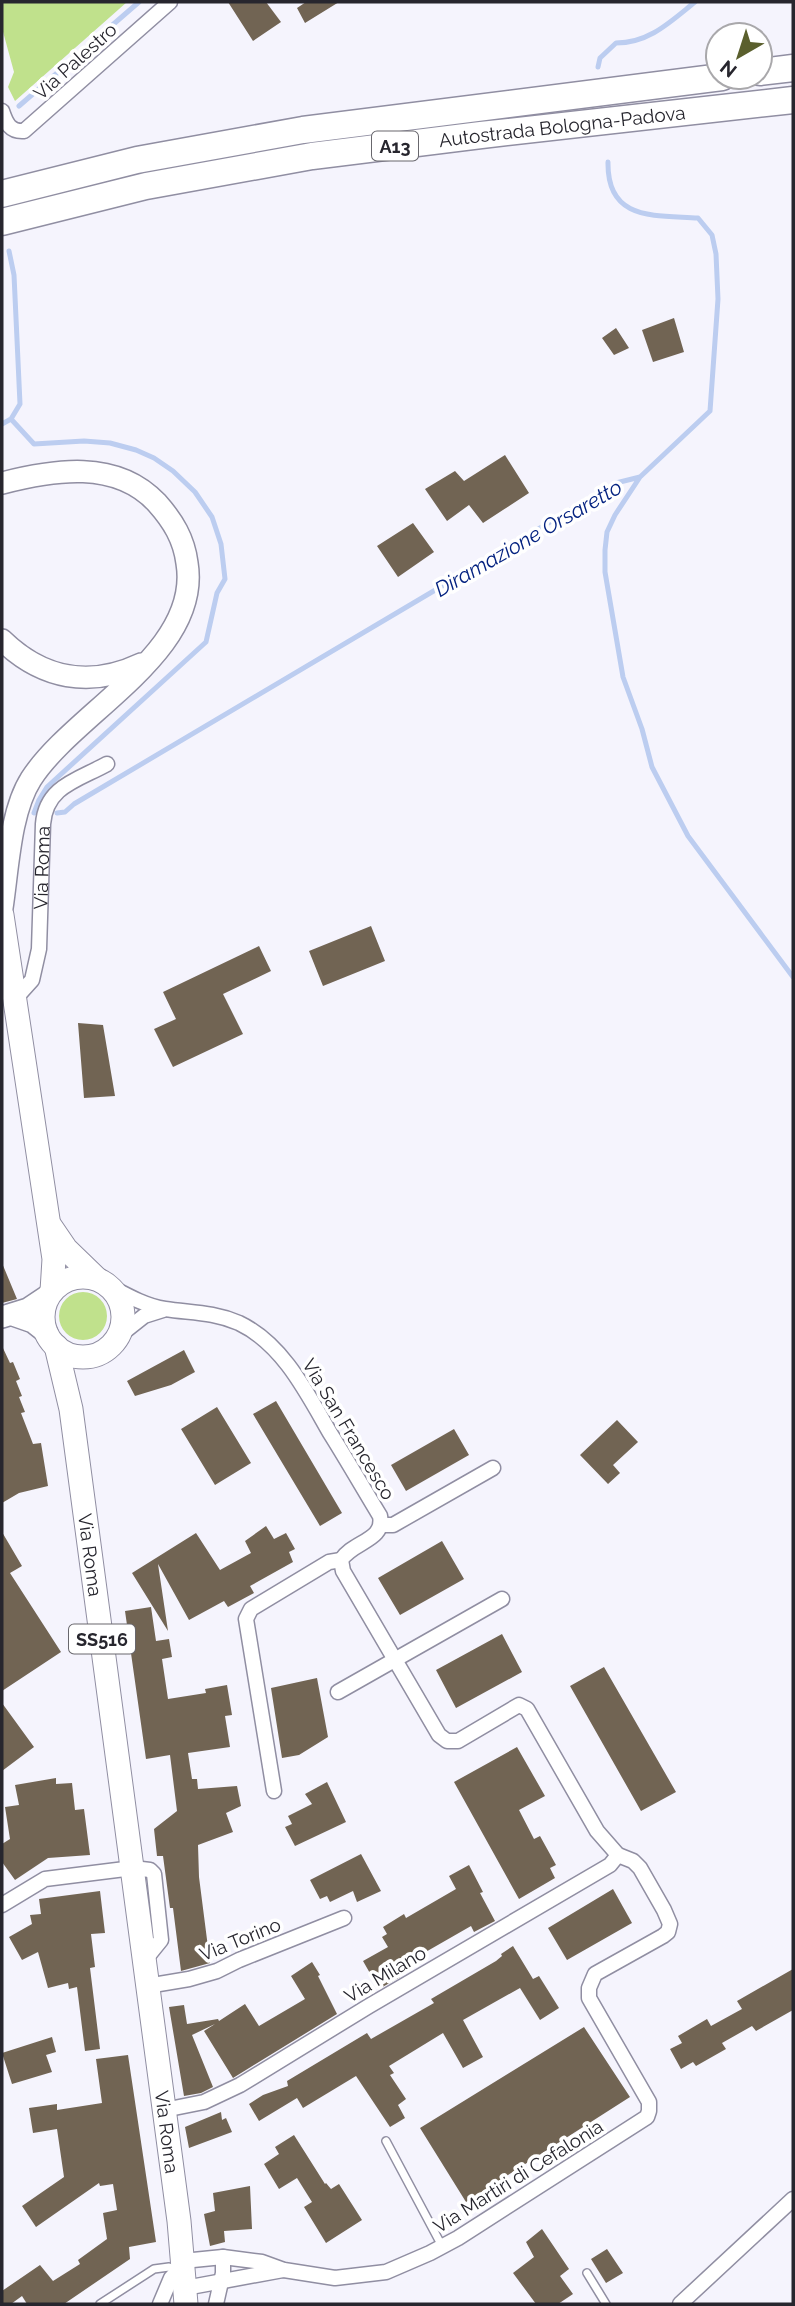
<svg xmlns="http://www.w3.org/2000/svg" width="795" height="2306" font-family="Raleway,sans-serif">
  <style>
    .green { fill: #c0e18c }
    .lines { fill: none; stroke-linecap: round; stroke-linejoin: round }
    .stream { stroke: #bccdf0; stroke-width: 5 }
    .building { fill: #716453 }
    .lane-casing { stroke: #908ea2; stroke-width: 10 }
    .street-casing { stroke: #908ea2; stroke-width: 17 }
    .secondary-casing { stroke: #908ea2; stroke-width: 24 }
    .primary-casing { stroke: #908ea2; stroke-width: 25 }
    .highway-casing { stroke: #908ea2; stroke-width: 29 }
    .lane { stroke: #fff; stroke-width: 7 }
    .street { stroke: #fff; stroke-width: 14 }
    .secondary { stroke: #fff; stroke-width: 21 }
    .primary { stroke: #fff; stroke-width: 23 }
    .highway { stroke: #fff; stroke-width: 26 }
    .labels { text-anchor: middle; dominant-baseline: central; stroke-width: 7; stroke-linejoin: round; paint-order: stroke }
    .shield { fill: #fff; stroke: #68676d; stroke-width: 2 }
    .shield-label { font-size: 18px; font-weight: bold; fill: #27262e }
    .street-label { font-size: 19px; fill: #27262e; stroke: #fff }
    .water-label { font-size: 21px; font-style: italic; fill: #042280; stroke: #fff }
  </style>
  <rect width="100%" height="100%" fill="#f5f4fd"/>
  <path class="green" d="M2 2H127L15 101 8 87 14 72 2 28Z
    M59 1316a24 24 0 1 1 48 0a24 24 0 1 1-48 0Z"/>
  <g class="lines">
    <path class="stream" d="M598 67 600 58 616 43C649 43 670 22 695 2
      M19 106 139 2
      M11 419 34 444 84 441 110 443 136 450 154 458 173 471 195 492 212 517 221 544 225 579 217 593 206 642 47 787 39 800 34 813
      M2 424 11 419 20 404 14 275 9 251
      M640 477 615 515 607 532 605 550V572L623 677 642 729 652 767 688 836 793 977
      M57 813 65 812 74 804 616 483 640 477 710 411 718 299 716 254 712 235 698 218C654 215 607 221 608 162"/>
  </g>
  <path class="building" d="M228 2H266L281 22 253 41Z
    M306 2H339L305 23 297 8Z
    M674 318 684 352 653 362 642 330Z
    M616 328 629 348 614 355 602 338Z
    M505 455 529 493 483 523 469 505 447 521 425 489 455 471 464 481Z
    M413 523 434 552 398 577 377 546Z
    M371 926 385 961 323 986 309 951Z
    M259 946 271 971 223 994 243 1034 173 1067 154 1029 176 1019 163 992Z
    M78 1023 103 1025 115 1096 84 1098Z
    M2 1263 17 1299 2 1303Z
    M2 1346 10 1363 13 1362 20 1379 16 1381 22 1396 19 1397 25 1412 21 1413 33 1444 41 1443 48 1486 19 1493 2 1503Z
    M184 1350 195 1372 171 1385 135 1396 127 1381Z
    M276 1401 342 1513 320 1526 253 1414Z
    M217 1407 251 1463 215 1485 181 1429Z
    M617 1420 638 1442 613 1465 620 1473 608 1484 580 1455Z
    M454 1429 469 1455 406 1491 391 1465Z
    M266 1526 274 1539 286 1533 295 1549 289 1552 293 1562 250 1586 254 1593 228 1607 224 1601 189 1620 158 1564 168 1631 132 1573 196 1533 220 1570 251 1553 245 1541Z
    M2 1532 22 1566 10 1573 61 1652 2 1691Z
    M442 1541 464 1579 400 1615 378 1578Z
    M151 1607 156 1641 169 1639 172 1657 162 1659 168 1699 206 1693 205 1689 227 1685 232 1715 225 1716 230 1747 188 1753 192 1779H197L198 1789 237 1786 241 1806 226 1813 233 1832 198 1845 199 1877 210 1963 181 1971 173 1908H170L163 1856H157L154 1829 177 1811 170 1755 146 1759 125 1611Z
    M502 1634 522 1672 456 1708 436 1670Z
    M604 1667 676 1792 641 1811 570 1686Z
    M317 1678 328 1737 299 1755 282 1758 271 1688Z
    M2 1703 34 1747 2 1771Z
    M517 1747 545 1796 519 1810 534 1839 540 1836 556 1865 550 1868 555 1878 519 1899 454 1782Z
    M56 1778V1784L72 1783 75 1810 84 1809 90 1855 48 1858 15 1880 2 1862V1844L10 1839 5 1807 19 1805 15 1785Z
    M327 1782 346 1822 295 1846 285 1827 292 1824 288 1816 312 1804 305 1794Z
    M361 1854 381 1891 357 1902 353 1891 330 1902 327 1896 320 1899 310 1880Z
    M469 1865 483 1892 480 1893 495 1921 474 1932 471 1926 396 1969 400 1977 379 1989 363 1961 388 1947 382 1937 387 1934 383 1927 404 1914 406 1918 456 1889 449 1876Z
    M613 1889 632 1923 567 1960 548 1928Z
    M100 1891 105 1933 91 1934 95 1967 90 1968 100 2049 85 2051 77 1987 69 1989 68 1983 48 1988 38 1952 22 1960 9 1937 32 1924 30 1915 41 1914 39 1899Z
    M513 1946 533 1979 539 1976 559 2008 540 2020 520 1988 463 2020 483 2057 463 2068 443 2033 389 2066 394 2073 390 2075 406 2099 398 2105 405 2118 390 2127 356 2076 303 2108 297 2098 259 2121 249 2104 263 2095 288 2086 287 2081 367 2033 371 2039 434 2003 431 1999 496 1961 502 1956 501 1954Z
    M312 1962 320 1975 318 1976 337 2014 233 2078 204 2031 215 2024 192 2035 213 2087 201 2093 184 2096 169 2007 184 2005 187 2024 218 2019 219 2021 245 2004 259 2026 305 1999 291 1976Z
    M793 1969V2010L756 2031 752 2026 722 2043 726 2049 696 2066 693 2062 681 2069 670 2049 682 2043 678 2036 707 2019 711 2026 742 2009 737 2001Z
    M584 2027 630 2097 466 2202 420 2128Z
    M52 2037 56 2052 46 2055 52 2072 12 2084 2 2053Z
    M128 2055 156 2242 129 2247 130 2259 64 2304H27L22 2296 11 2304H2V2291L40 2265 53 2281 80 2264 78 2260 107 2239 103 2213 117 2210 113 2184 100 2186 99 2183 36 2227 22 2206 64 2177 57 2129 33 2133 29 2108 57 2104V2110L102 2103 96 2059Z
    M221 2112 222 2120 226 2118 232 2132 189 2148 185 2127Z
    M294 2135 325 2184 326 2183 331 2189 339 2184 362 2220 326 2243 304 2207 312 2202 297 2178 279 2189 264 2164 279 2154 275 2147Z
    M250 2186 252 2229 224 2231 225 2242 210 2246 204 2214 215 2211 213 2193Z
    M542 2229 569 2269 560 2276 573 2294 558 2304H536L513 2273 534 2257 526 2242Z
    M607 2249 623 2273 606 2283 591 2259Z"/>
  <g class="lines">
    <defs>
      <path id="lane" d="M386 2141 442 2246
        M587 2273 606 2304
        M100 2304 154 2269 169 2267 177 2270"/>
      <g id="street">
        <path d="M2 111C6 123 10 132 24 131L170 2"/>
        <path id="s1" d="M14 1000 32 980 39 949 43 824C46 786 78 780 107 764"/>
        <path d="M111 1287C128 1296 146 1306 165 1309 192 1313 213 1312 239 1323 283 1344 307 1393 330 1433 347 1460 363 1488 380 1516 385 1541 353 1541 341 1560L343 1571 439 1735 447 1741H458L519 1705 527 1709 597 1831 618 1855 633 1861 640 1868 664 1910 670 1924 668 1932 663 1936 595 1974 589 1988V1998L649 2102V2111L647 2117 458 2238 430 2253 386 2272 335 2278 284 2270 262 2262 223 2257 183 2261"/>
        <path d="M120 1335 144 1316 163 1310"/>
        <path d="M382 1525H393L493 1468"/>
        <path d="M338 1692 502 1599"/>
        <path d="M274 1791 246 1619 251 1609 329 1562 341 1560"/>
        <path d="M2 1905 45 1879 133 1868 150 1870 154 1874 161 1940 144 1961"/>
        <path d="M147 1986 189 1979 217 1971 239 1960 344 1918"/>
        <path d="M164 2110 204 2102 240 2085 369 2006 610 1865 618 1855"/>
        <path d="M185 2288 283 2270"/>
        <path d="M160 2304 171 2278 183 2265"/>
        <path d="M216 2304 223 2273V2257"/>
        <path d="M680 2304 793 2199"/>
      </g>
      <path id="secondary" d="M2 483C53 470 116 459 157 503 173 521 184 539 187 563 202 653 74 712 31 779 10 812 8 869 2 908
        M2 640C42 679 90 688 141 664
        M13 1315 33 1322 47 1333
        M2 1317 28 1309 49 1295"/>
      <g id="primary">
        <path d="M2 915 54 1259 52 1291"/>
        <path d="M51 1227 66 1249 97 1279"/>
        <circle cx="83" cy="1317" r="40"/>
        <path id="s2" d="M56 1346 71 1409 179 2221 186 2304"/>
      </g>
      <g id="highway">
        <path d="M760 72 793 68"/>
        <path d="M2 194 137 160 303 130 722 77"/>
        <path id="s3" d="M2 222 146 186 312 156 481 135 793 100"/>
      </g>
    </defs>
    <use href="#lane" class="lane-casing"/>
    <use href="#street" class="street-casing"/>
    <use href="#secondary" class="secondary-casing"/>
    <use href="#primary" class="primary-casing"/>
    <use href="#highway" class="highway-casing"/>
    <use href="#lane" class="lane"/>
    <use href="#street" class="street"/>
    <use href="#secondary" class="secondary"/>
    <use href="#primary" class="primary"/>
    <use href="#highway" class="highway"/>
  </g>
  <g class="labels">
    <g class="shield">
      <rect x="372" y="131.5" width="46" height="29" rx="5"/>
      <rect x="69" y="1624.5" width="66" height="29" rx="5"/>
    </g>
    <g class="shield-label">
      <text x="395" y="146">A13</text>
      <text x="102" y="1639">SS516</text>
    </g>
    <g class="street-label">
      <text transform="translate(75 61) rotate(-42)">Via Palestro</text>
      <text stroke="none"><textPath href="#s3" startOffset="569">Autostrada Bologna-Padova</textPath></text>
      <text stroke="none"><textPath href="#s1" startOffset="140">Via Roma</textPath></text>
      <text transform="translate(349 1429) rotate(59)">Via San Francesco</text>
      <text stroke="none"><textPath href="#s2" startOffset="212">Via Roma</textPath></text>
      <text transform="translate(240 1939) rotate(-22)">Via Torino</text>
      <text transform="translate(385 1974) rotate(-31)">Via Milano</text>
      <text stroke="none"><textPath href="#s2" startOffset="794">Via Roma</textPath></text>
      <text transform="translate(518 2176) rotate(-32)">Via Martiri di Cefalonia</text>
    </g>
    <g class="water-label">
      <text transform="translate(528 538) rotate(-30)">Diramazione Orsaretto</text>
    </g>
  </g>
  <rect width="795" height="2306" fill="none" stroke="#27262e" stroke-width="7"/>
  <g transform="translate(739 56) rotate(219)"><circle r="33" fill="#ffffff" stroke="#a9a8ab" stroke-width="2"/>
  <path d="M0-5L12 26L0 18L-12 26Z" fill="#5a5f2d"/>
  <text y="-10" font-size="19" font-weight="bold" text-anchor="middle" fill="#27262e">N</text>
  </g>
</svg>
